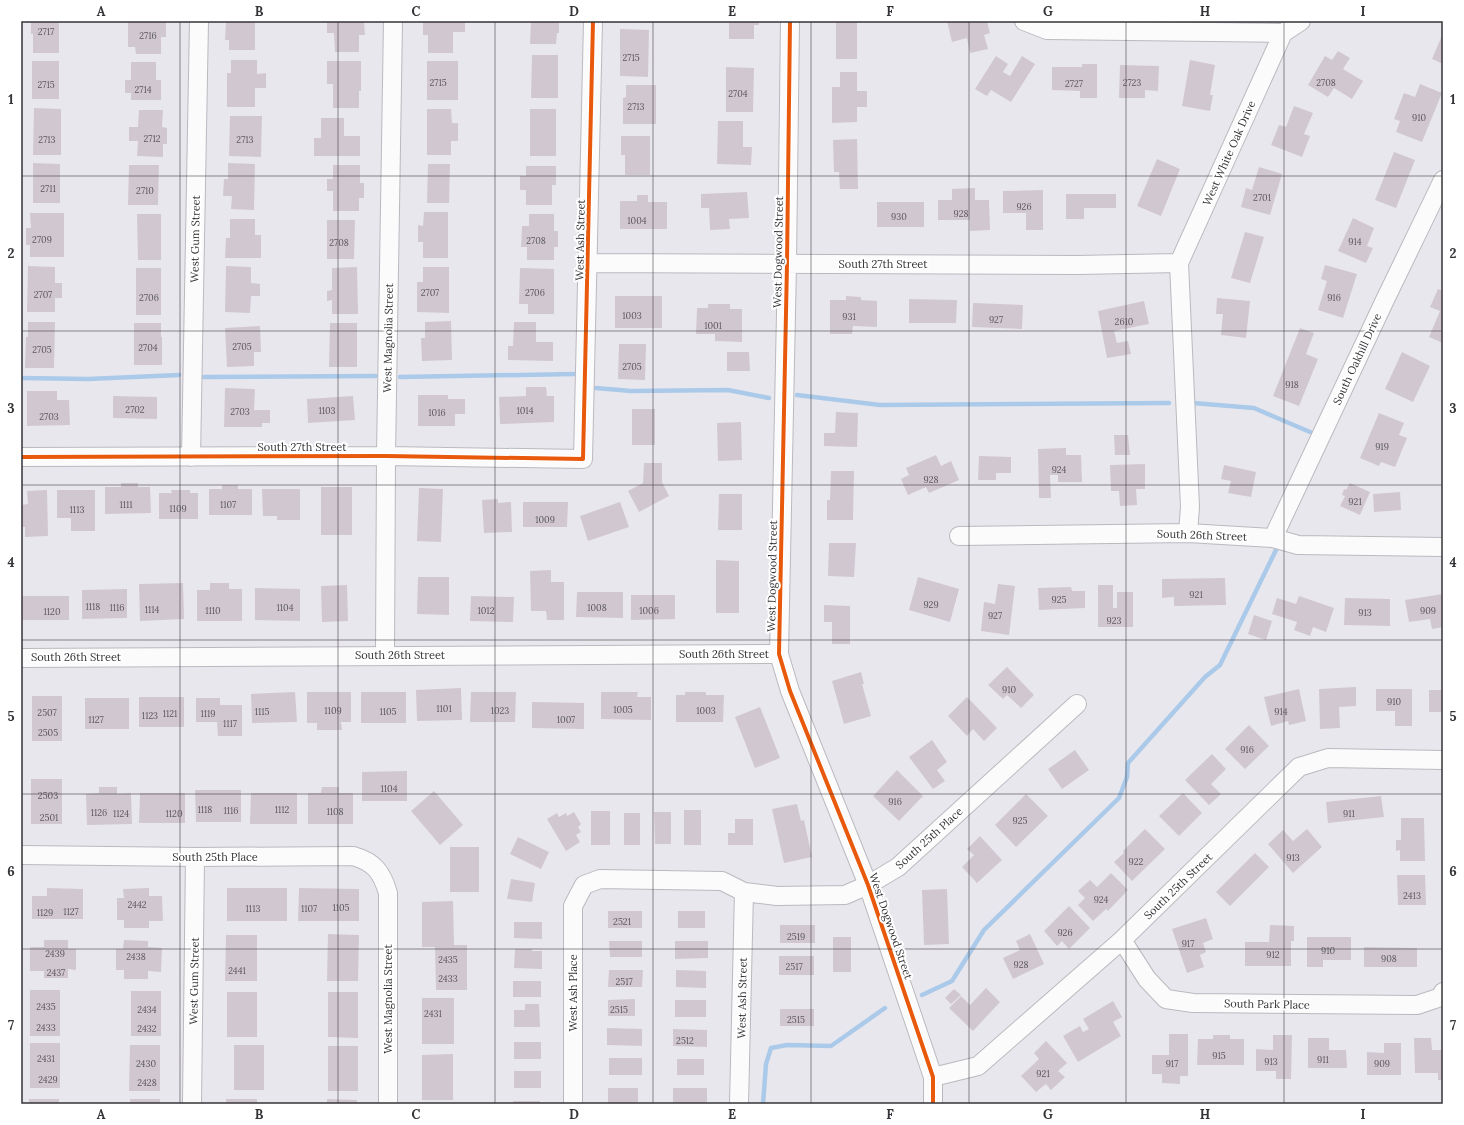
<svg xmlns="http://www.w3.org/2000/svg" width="1464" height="1125" font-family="Lora,serif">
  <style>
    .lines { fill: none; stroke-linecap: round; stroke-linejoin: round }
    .stream { stroke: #abcae9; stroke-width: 4.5 }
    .building { fill: #d1c7d1 }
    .minor-casing { stroke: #bbb9be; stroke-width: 20 }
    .minor { stroke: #fcfbfc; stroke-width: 18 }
    .cycleway-casing { stroke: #fff; stroke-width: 6 }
    .cycleway { stroke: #e8590c; stroke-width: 4 }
    .grid { fill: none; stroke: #343337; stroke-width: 1; stroke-opacity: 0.55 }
    .labels { text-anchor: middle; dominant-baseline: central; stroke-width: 4; stroke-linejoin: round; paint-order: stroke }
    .number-label { font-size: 9px; fill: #5b585e }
    .street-label { font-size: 11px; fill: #343337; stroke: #fff }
    .neatline { fill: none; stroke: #343337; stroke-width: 1.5 }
    .grid-label { font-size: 13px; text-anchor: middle; font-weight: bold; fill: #343337 }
  </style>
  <rect width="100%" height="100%" fill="#e9e7ee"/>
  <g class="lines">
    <path class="stream" d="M204 377 376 376
      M400 377 574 374
      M21 378 88 379 179 375
      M596 388 631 391 728 390 769 398
      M797 395 880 405 1169 403
      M1193 403 1254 408 1310 432
      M922 995 952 981 984 930 1119 798 1127 777 1128 763 1205 677 1220 665 1276 550
      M763 1104 766 1064 771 1048 787 1045 831 1046 885 1008"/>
  </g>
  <path class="building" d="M31 21H59V53H33V34H31Z
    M128 21H166V37H161V54H136L135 47H128Z
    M230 21H255V50H229V40H225L226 22Z
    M327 21H364L365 35H359V52H335L334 33H327Z
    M423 21H465V32H453V53H428V35H423Z
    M531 21H559V33H557L556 44H530Z
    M729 21H759V25H754V39H729Z
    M836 21H857V59H836Z
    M947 21H987L990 33 984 35 988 49 970 53 967 38 952 42Z
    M620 29 649 30 648 77 620 76Z
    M1443 33V64L1432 59Z
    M1338 51 1350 58 1343 69 1363 81 1352 99 1334 88 1328 97 1308 85 1325 56 1332 60Z
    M532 55H558V98H531Z
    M996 56 1008 64 1003 72 1010 76 1022 56 1035 64 1011 102 991 90 987 96 975 89Z
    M231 60H257V74L266 73V88H255V107H227V73H231Z
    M1190 60 1215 65 1210 95H1213L1210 111 1182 106Z
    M32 61H59V99H32Z
    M327 61H361V91H359V108H333V84H327Z
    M427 61H458V100H427Z
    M131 62H156V80H161V100H131V93H125V80H131Z
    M1082 64H1097V98H1080V91L1052 90V67H1082Z
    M1120 65 1159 66 1158 91 1145 90V98H1119Z
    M726 67 754 68 753 112H726Z
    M840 72H857V91H867V107H857V122L832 123V87H840Z
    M1420 84 1442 93 1422 142 1396 132 1400 121 1394 119 1404 93 1415 97Z
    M626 85H656V124H623V98L626 97Z
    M1294 106 1313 113 1304 134 1310 136 1302 157 1271 145 1279 125 1286 127Z
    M34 108 61 109V155H33Z
    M427 109H451L452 123H458V141H451V155H427Z
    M530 109H556V156H530Z
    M139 110H163L162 127 167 128V144H163V157L137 156 138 141H129V127H138Z
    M230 116H262L261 157 229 156Z
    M321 118H344V136H360V156H314V138H321Z
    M718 121H743V147H752L751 165 717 164Z
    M621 136H650V175H625V155H621Z
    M857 139 858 189H840L839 172H834L833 140Z
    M1394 152 1415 160 1396 208 1375 200Z
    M1157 159 1180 169 1161 216 1137 206Z
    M33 163 60 164V203H33Z
    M228 163 255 164 254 210 231 209 232 196H223L224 179H228Z
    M428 164H450L449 203H427Z
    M129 165H159L158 205H128Z
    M333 165H360V183H364V198H359V211H333V191H327V179H333Z
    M526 166H556V185H552V205H526V190H520V176H526Z
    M1259 167 1282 174 1270 215 1241 207 1246 188 1252 190Z
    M975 188V200H989L990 230 970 231V220H938V200H952V189Z
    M1043 190V230H1026V213H1003V191Z
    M747 192 749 218 729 219 730 229 710 230 709 208H701V194Z
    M1066 194H1116V208H1084V219H1066Z
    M637 195H648V202H667V229H620V201H637Z
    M877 202H924V227H877Z
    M424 212H448V258H423V242H418V225L423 226Z
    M30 213H64V257H30V245H26V228H31Z
    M137 214H161V260H138Z
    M529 214H554V231H558V247H554V260H527V247H521L522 226H529Z
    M1353 218 1374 228 1367 246 1373 248 1366 263 1338 251Z
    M230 219H255V235H261V258H225L226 238H230Z
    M327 220H355L354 259H327Z
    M1245 232 1264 237 1250 283 1231 278Z
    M1325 265 1357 274 1343 318 1318 310 1327 281 1321 279Z
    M28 266 55 267V283H62V298H55V312H27Z
    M226 266 251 267V283L260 284V296H251L250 313 225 312Z
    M357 267 358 314H332V300L327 301V291L332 290V268Z
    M423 267H449V313L417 312V282H423Z
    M136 268H161V315H136Z
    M520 268 554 269V314H528V304H519Z
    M1438 289 1443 291V343L1429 337 1440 311 1430 307Z
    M615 296H662V328H615Z
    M846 296 861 297V300L877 301V327L853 326 852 334H830V300H846Z
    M1217 298 1250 301 1246 338 1221 335 1223 314H1216Z
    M909 299 957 300 956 323H909Z
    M1144 301 1149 324 1114 331 1117 343 1128 341 1131 354 1107 358 1098 311Z
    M973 303 1023 305 1022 329 972 327Z
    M708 304H730V309H742V342L715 341V334H696L697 308H708Z
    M451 321 452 360 422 361 421 338H425V322Z
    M28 322H55L54 368H25L26 337H28Z
    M514 322H536V342H553V361L508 360V346H513Z
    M134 323H161V337H162V365H134Z
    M330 323H357V367H329Z
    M260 326 261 352H254V366L227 367 225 328Z
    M1300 328 1314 333 1306 354 1318 359 1299 406 1273 396Z
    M619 344H646L645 380 618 379Z
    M727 352H749L750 371H727Z
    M1402 352 1430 366 1413 402 1385 389Z
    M526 387H546L547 396H554V422L500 424 499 397 526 396Z
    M225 388 255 389 254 410H270V423H262V427H224Z
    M27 391H57V400H69L70 425 27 426Z
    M418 395H448V399H465V414H455V426H418Z
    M113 396 157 397V419L113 418Z
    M353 396 355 420 308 423 307 399Z
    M632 409H655V445H632Z
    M836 412 858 413 857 447 824 446V433H835Z
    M1379 413 1404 423 1399 435 1407 438 1395 467 1381 462 1379 466 1360 458Z
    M741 422 742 460 718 461 717 423Z
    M1114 435H1128L1130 455H1115Z
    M1066 448V455H1081L1082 482H1058V475H1050L1051 498H1039L1038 449Z
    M936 455 941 466 951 461 959 480 929 493 926 487 908 495 901 479 909 475 906 468Z
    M979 456 1011 457V473H996V480H978Z
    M644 463H662V482L669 496 639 512 628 491 643 483Z
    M1145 464V489H1136L1137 505 1120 506 1119 491H1111L1110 465Z
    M1224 465 1256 472 1251 497 1228 493 1231 481 1221 479Z
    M831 471H854L853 520H827V500H830Z
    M121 483H138V487H150L151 513 105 514V487H121Z
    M1350 483 1370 492 1360 515 1340 506 1345 496 1342 495 1344 489 1346 490Z
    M222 485H238V489H252V515H209V489H222Z
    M321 487H352V535H321Z
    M419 488 443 489 441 542 417 541Z
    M262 489H300V520H277V516H263Z
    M47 490 48 536 25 537V527H21V505L28 504 27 491Z
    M57 490H95V531H71V518H57Z
    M171 490H190V493H198V519H159V493H172Z
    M1400 492 1401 510 1374 512 1373 494Z
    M719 494H742V530H718Z
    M498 499V503L511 502 512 532 484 533 482 500Z
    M523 502H568L567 527H523Z
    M620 502 629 527 588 541 580 516Z
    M829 543H856L854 577 828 576Z
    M716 560 739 561V613H716Z
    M551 570V582H564V620H547L546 611H531L530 571Z
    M418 577H449V615L417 614Z
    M918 577 959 589 950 622 909 610Z
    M1225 578 1226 605 1174 606V597L1162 598V579Z
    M183 583 184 619 140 621 139 584Z
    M210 583H229V589H242V621H197V590H210Z
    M998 584 1015 586 1009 635 981 631 984 602 995 604Z
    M347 585 348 621 322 622 321 586Z
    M1098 585H1113V608H1117V592H1133V627H1098Z
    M1071 587 1072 591H1085V608L1039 610 1038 588Z
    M255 588 300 589V621L255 620Z
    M127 589V618L82 619V590Z
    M577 592H623V618L576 617Z
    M1443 594V627L1432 629 1430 619 1409 622 1405 600Z
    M631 595H675V619L631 620Z
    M21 596H69V620H21Z
    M471 596 514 597 513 622 470 621Z
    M1299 596 1334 608 1326 632 1313 627 1310 636 1294 630 1297 622 1272 614 1277 598 1296 604Z
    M1345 598 1390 599V626L1344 625Z
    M824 605 850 606V644H832V622H824Z
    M1254 615 1272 621 1266 640 1248 634Z
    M1007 667 1034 695 1021 708 1007 695 1003 699 988 685Z
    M861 672 864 684H862L871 716 844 724 832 681Z
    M1356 687V706L1339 707 1340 728 1320 729 1319 689Z
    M461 688 462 720 417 721 416 690Z
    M1299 689 1306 721 1289 725 1288 721 1271 726 1264 697Z
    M1376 689H1412V726H1395V711H1376Z
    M1429 690H1443V712H1429Z
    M295 692 297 722 252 723 251 694Z
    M307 692H351V722H341L342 730H317V723H307Z
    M361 692H406V723H361Z
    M471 692H516L515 722H470Z
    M601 692H638L637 697H651V720L601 719Z
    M685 692H706V695H724L723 722H676V695H685Z
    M32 696H62V741H32Z
    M139 697H184V727H139Z
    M967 697 997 728 984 741 973 729 967 736 948 716Z
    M85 698H129V729H85Z
    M196 698H220V705H242V736H218L217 722H196Z
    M532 702 584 703V729L532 728Z
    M760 707 780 758 755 768 735 717Z
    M1249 725 1269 746 1245 769 1225 749Z
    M932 740 947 762 937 770 945 781 933 789 909 757Z
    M1075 750 1089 770 1062 789 1048 769Z
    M1212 754 1226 769 1211 784 1221 794 1209 805 1185 780Z
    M897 770 923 796 899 821 873 796Z
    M407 771V801H362V772Z
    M31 779H62V824H31Z
    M99 787H117V794L131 793 132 824 87 825 86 794 99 793Z
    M322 787H339V793H353V824H308V793H321Z
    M195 790H241V822H196Z
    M434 791 463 825 440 845 411 811Z
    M140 793H185V823H139Z
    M251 793H297V824H250Z
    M1183 793 1202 813 1179 836 1159 816Z
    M1026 794 1048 816 1016 847 995 825Z
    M1381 796 1384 817 1328 823 1326 802Z
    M797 804 801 821 804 820 812 857 784 863 772 809Z
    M684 810H701V845H684Z
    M591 811H610V845H591Z
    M574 812 581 824 578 827 581 832 576 835 580 842 566 851 547 819 557 813 559 817 566 813 567 816Z
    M654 812H671V844H655Z
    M624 813H640V845H624Z
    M1401 818H1424L1425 861H1400V850L1396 851V840H1401Z
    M735 819H753V845H728V833H735Z
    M1145 829 1165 849 1132 881 1114 862 1124 853 1123 851Z
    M1307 829 1322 847 1293 873 1268 844 1283 830 1293 841Z
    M980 836 1002 860 977 883 962 867 974 855 967 849Z
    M518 837 549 852 541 869 510 854Z
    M450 847H479V892H450Z
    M1255 853 1269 867 1230 906 1216 892Z
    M1111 873 1128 890 1108 911 1106 909 1093 921 1078 905 1085 898 1078 891 1090 880 1097 887Z
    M1397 875H1425L1426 905H1398Z
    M511 879 535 883 532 902 507 899Z
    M47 888 83 889V919H32V896H47Z
    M149 888V896H162L163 921H149V928H124V920H117V898H124L123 889Z
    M227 888H287V921H227Z
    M299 888 359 889V921H298Z
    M947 889 949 944 924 945 922 890Z
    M453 901 454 945H467V990H436L435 947H422V902Z
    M1069 906 1090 928 1069 949 1062 941 1057 946 1044 931Z
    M608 911H642V928H608Z
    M678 911H705V928H678Z
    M1206 918 1213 939 1203 943 1206 952 1200 955 1204 967 1187 973 1172 929Z
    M514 922H542V939L514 938Z
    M780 925H815V943H780Z
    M1270 925 1294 926V941H1291V966H1245V942H1269Z
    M328 934 359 935 358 981H327Z
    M1030 934 1044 964 1013 979 1003 958 1020 950 1016 941Z
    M226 935H257V981H225Z
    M833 937H851V972H833Z
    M1307 937H1351V960H1323V967H1307Z
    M44 940H68V949H76V970L68 969V978H44V971H30V947H44Z
    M124 940 148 941V947L162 948 161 972 148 971V979H124V970H116V949H123Z
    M609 941H642V957H610Z
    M675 941H708V958L675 959Z
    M1364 947 1417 948V967H1364Z
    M515 949H532V951H542V969L514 968Z
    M779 956H814V975H779Z
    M609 970H643L642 987H608Z
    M676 970 706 971V988L676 987Z
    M513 981H541V997H513Z
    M986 988 1000 1002 973 1031 949 1008 961 996 970 1005Z
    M954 989 961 995 951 1004 945 998Z
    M30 990H60V1036H30Z
    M131 991H161V1036H131Z
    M227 992H257V1037H227Z
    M328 992H358V1038L328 1037Z
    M422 998H454V1044H422Z
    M635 999V1016H608V1000Z
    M675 1000H706V1017H675Z
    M1113 1001 1122 1017 1113 1022 1121 1036 1078 1062 1063 1036 1080 1026 1083 1032 1089 1029 1083 1019Z
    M525 1004H539L540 1027H514V1010H525Z
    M780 1009H814V1026H780Z
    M607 1028 642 1029V1046L607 1045Z
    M673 1029 707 1030V1047L673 1046Z
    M1169 1034H1188V1076H1180V1084L1162 1083V1074H1152V1055H1169Z
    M1213 1035H1230V1039H1244V1065H1197L1198 1039H1213Z
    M1273 1035H1292L1291 1079H1276V1071H1256V1049L1273 1050Z
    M1308 1038H1329V1050H1346L1347 1068H1308Z
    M1414 1038H1431L1432 1050H1443V1080H1438V1073H1415Z
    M1046 1041 1067 1063 1058 1071 1065 1077 1051 1090 1046 1084 1036 1092 1021 1076 1039 1059 1034 1053Z
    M514 1042H541V1059H514Z
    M30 1043H60V1088H30Z
    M1384 1043H1401V1075H1367V1052L1384 1053Z
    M130 1045H160V1091H129Z
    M234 1045H264V1090H234Z
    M328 1046H358V1091H328Z
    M453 1054V1100H422V1055Z
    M609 1058H642V1075H609Z
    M677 1059H704V1075H677Z
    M514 1071H541V1088H514Z
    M608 1088H638V1104H608Z
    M673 1088H707V1104H673Z
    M29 1099H59V1104H29Z
    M130 1099H160V1104H130Z
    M226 1099H257V1104H226Z
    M327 1099 357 1100V1104H327Z
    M513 1101H540V1104H513Z"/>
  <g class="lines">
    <defs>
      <path id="minor" d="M790 21 787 264 779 654 790 691 868 885 933 1077V1104
        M1024 21 1047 30 1283 33 1179 263 1190 507 1188 533
        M1283 33 1301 21
        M588 263 1077 265 1179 263
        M21 457 386 456 583 459 593 21
        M191 457 199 21
        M959 536 1188 533 1273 538 1298 545 1443 547
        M1273 538 1384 302 1443 180
        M385 655 386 456 393 21
        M21 658 779 654
        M21 855 195 857 353 856C375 862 382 873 388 893V1104
        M1122 940 1147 979 1166 999 1193 1003 1417 1005 1441 997 1443 992
        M933 1077 978 1066 1122 940 1299 767 1328 758 1443 760
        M192 1104 195 857
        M573 1104V906L584 885 600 879 722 881 744 892 777 896 845 895 868 885 898 867 1077 704
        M739 1104 744 892"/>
    </defs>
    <use href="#minor" class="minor-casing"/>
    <use href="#minor" class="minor"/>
    <defs>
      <path id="cycleway" d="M790 21 787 264 779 654 790 691 868 885 933 1077V1104
        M21 457 386 456 583 459 593 21"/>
    </defs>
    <use href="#cycleway" class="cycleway-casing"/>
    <use href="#cycleway" class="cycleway"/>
  </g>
  <path class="grid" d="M180 21V1104M338 21V1104M495 21V1104M653 21V1104M811 21V1104M969 21V1104M1126 21V1104M1284 21V1104M21 176H1443M21 331H1443M21 485H1443M21 640H1443M21 794H1443M21 949H1443"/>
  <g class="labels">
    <g class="number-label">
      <text x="46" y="31">2717</text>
      <text x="148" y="35">2716</text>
      <text x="631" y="57">2715</text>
      <text x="438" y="82">2715</text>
      <text x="1132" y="82">2723</text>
      <text x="1326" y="82">2708</text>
      <text x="1074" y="83">2727</text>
      <text x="46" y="84">2715</text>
      <text x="143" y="89">2714</text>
      <text x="738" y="93">2704</text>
      <text x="636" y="106">2713</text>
      <text x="1419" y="117">910</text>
      <text x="152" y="138">2712</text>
      <text x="47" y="139">2713</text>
      <text x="245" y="139">2713</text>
      <text x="48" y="188">2711</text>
      <text x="145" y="190">2710</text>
      <text x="1262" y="197">2701</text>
      <text x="1024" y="206">926</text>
      <text x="961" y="213">928</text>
      <text x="899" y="216">930</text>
      <text x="637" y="220">1004</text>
      <text x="42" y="239">2709</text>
      <text x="536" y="240">2708</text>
      <text x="1355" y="241">914</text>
      <text x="339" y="242">2708</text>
      <text x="430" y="292">2707</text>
      <text x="535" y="292">2706</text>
      <text x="43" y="294">2707</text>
      <text x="149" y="297">2706</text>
      <text x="1334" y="297">916</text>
      <text x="632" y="315">1003</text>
      <text x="849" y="316">931</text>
      <text x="996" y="319">927</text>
      <text x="1124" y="321">2610</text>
      <text x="713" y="325">1001</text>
      <text x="242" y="346">2705</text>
      <text x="148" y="347">2704</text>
      <text x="42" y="349">2705</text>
      <text x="632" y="366">2705</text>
      <text x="1292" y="384">918</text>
      <text x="135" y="409">2702</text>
      <text x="327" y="410">1103</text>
      <text x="525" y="410">1014</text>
      <text x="240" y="411">2703</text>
      <text x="437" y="412">1016</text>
      <text x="49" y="416">2703</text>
      <text x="1382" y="446">919</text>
      <text x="1059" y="469">924</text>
      <text x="931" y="479">928</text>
      <text x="1355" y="501">921</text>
      <text x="126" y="504">1111</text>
      <text x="228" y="504">1107</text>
      <text x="178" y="508">1109</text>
      <text x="77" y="509">1113</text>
      <text x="545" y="519">1009</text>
      <text x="1196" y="594">921</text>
      <text x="1059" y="599">925</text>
      <text x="931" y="604">929</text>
      <text x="93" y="606">1118</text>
      <text x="117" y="607">1116</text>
      <text x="285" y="607">1104</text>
      <text x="597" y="607">1008</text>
      <text x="152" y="609">1114</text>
      <text x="213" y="610">1110</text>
      <text x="486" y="610">1012</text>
      <text x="649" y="610">1006</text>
      <text x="1428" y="610">909</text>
      <text x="52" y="611">1120</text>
      <text x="1365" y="612">913</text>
      <text x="995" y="615">927</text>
      <text x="1114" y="620">923</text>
      <text x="1009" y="689">910</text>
      <text x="1394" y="701">910</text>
      <text x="444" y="708">1101</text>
      <text x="623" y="709">1005</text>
      <text x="333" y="710">1109</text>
      <text x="500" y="710">1023</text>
      <text x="706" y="710">1003</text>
      <text x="262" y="711">1115</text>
      <text x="388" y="711">1105</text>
      <text x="1281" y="711">914</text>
      <text x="47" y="712">2507</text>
      <text x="170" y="713">1121</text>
      <text x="208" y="713">1119</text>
      <text x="150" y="715">1123</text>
      <text x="96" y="719">1127</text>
      <text x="566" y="719">1007</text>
      <text x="230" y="723">1117</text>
      <text x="48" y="732">2505</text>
      <text x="1247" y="749">916</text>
      <text x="389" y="788">1104</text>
      <text x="48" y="795">2503</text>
      <text x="895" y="801">916</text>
      <text x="205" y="809">1118</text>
      <text x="282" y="809">1112</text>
      <text x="231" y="810">1116</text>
      <text x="335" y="811">1108</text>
      <text x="99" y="812">1126</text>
      <text x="121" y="813">1124</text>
      <text x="174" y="813">1120</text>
      <text x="1349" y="813">911</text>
      <text x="49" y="817">2501</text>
      <text x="1020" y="820">925</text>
      <text x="1293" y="857">913</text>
      <text x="1136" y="861">922</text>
      <text x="1412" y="895">2413</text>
      <text x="1101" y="899">924</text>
      <text x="137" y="904">2442</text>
      <text x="341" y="907">1105</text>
      <text x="253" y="908">1113</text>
      <text x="309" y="908">1107</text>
      <text x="71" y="911">1127</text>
      <text x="45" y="912">1129</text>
      <text x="622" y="921">2521</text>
      <text x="1065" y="932">926</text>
      <text x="796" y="936">2519</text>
      <text x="1188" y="943">917</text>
      <text x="1328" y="950">910</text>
      <text x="55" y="953">2439</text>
      <text x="1273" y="954">912</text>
      <text x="136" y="956">2438</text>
      <text x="1389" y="958">908</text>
      <text x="448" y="959">2435</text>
      <text x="1021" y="964">928</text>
      <text x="794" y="966">2517</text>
      <text x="237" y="970">2441</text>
      <text x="56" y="972">2437</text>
      <text x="448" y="978">2433</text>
      <text x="624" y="981">2517</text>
      <text x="46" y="1006">2435</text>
      <text x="147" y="1009">2434</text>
      <text x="619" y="1009">2515</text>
      <text x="433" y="1013">2431</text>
      <text x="796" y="1019">2515</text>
      <text x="46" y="1027">2433</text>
      <text x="147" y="1028">2432</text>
      <text x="685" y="1040">2512</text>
      <text x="1219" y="1055">915</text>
      <text x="46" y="1058">2431</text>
      <text x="1323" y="1059">911</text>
      <text x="1271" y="1061">913</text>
      <text x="146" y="1063">2430</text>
      <text x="1172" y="1063">917</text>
      <text x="1382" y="1063">909</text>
      <text x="1043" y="1073">921</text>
      <text x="48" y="1079">2429</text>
      <text x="147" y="1082">2428</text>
    </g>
    <g class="street-label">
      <text transform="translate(1229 153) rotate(-66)">West White Oak Drive</text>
      <text transform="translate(195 239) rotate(-89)">West Gum Street</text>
      <text transform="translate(580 240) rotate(-89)">West Ash Street</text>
      <text transform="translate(778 252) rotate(-89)">West Dogwood Street</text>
      <text x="883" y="264">South 27th Street</text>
      <text transform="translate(388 338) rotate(-89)">West Magnolia Street</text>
      <text transform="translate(1357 359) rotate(-65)">South Oakhill Drive</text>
      <text x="302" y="447">South 27th Street</text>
      <text transform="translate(1202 535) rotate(2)">South 26th Street</text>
      <text transform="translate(772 576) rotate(-89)">West Dogwood Street</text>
      <text x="724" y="654">South 26th Street</text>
      <text x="400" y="655">South 26th Street</text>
      <text x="76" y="657">South 26th Street</text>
      <text transform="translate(929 838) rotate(-42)">South 25th Place</text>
      <text x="215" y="857">South 25th Place</text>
      <text transform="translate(1178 886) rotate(-44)">South 25th Street</text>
      <text transform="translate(891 926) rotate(71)">West Dogwood Street</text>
      <text transform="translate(194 981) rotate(-89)">West Gum Street</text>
      <text transform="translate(573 993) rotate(-90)">West Ash Place</text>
      <text transform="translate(742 998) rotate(-89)">West Ash Street</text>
      <text transform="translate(388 999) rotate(-90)">West Magnolia Street</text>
      <text transform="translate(1267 1004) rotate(1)">South Park Place</text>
    </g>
  </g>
  <rect width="1464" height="1125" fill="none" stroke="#ffffff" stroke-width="44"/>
  <rect x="22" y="22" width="1420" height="1081" class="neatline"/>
  <g class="grid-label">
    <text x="101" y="16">A</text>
    <text x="259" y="16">B</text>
    <text x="416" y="16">C</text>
    <text x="574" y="16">D</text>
    <text x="732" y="16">E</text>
    <text x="890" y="16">F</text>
    <text x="1048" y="16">G</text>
    <text x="1205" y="16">H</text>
    <text x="1363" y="16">I</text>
    <text x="11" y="104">1</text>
    <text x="1453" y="104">1</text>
    <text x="11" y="258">2</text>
    <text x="1453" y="258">2</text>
    <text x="11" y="413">3</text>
    <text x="1453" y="413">3</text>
    <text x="11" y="567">4</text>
    <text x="1453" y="567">4</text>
    <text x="11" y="721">5</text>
    <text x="1453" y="721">5</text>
    <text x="11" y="876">6</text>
    <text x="1453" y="876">6</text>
    <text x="11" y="1030">7</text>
    <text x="1453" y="1030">7</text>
    <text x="101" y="1119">A</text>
    <text x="259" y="1119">B</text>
    <text x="416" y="1119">C</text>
    <text x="574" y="1119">D</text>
    <text x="732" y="1119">E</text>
    <text x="890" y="1119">F</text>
    <text x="1048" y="1119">G</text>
    <text x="1205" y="1119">H</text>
    <text x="1363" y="1119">I</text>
  </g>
</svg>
